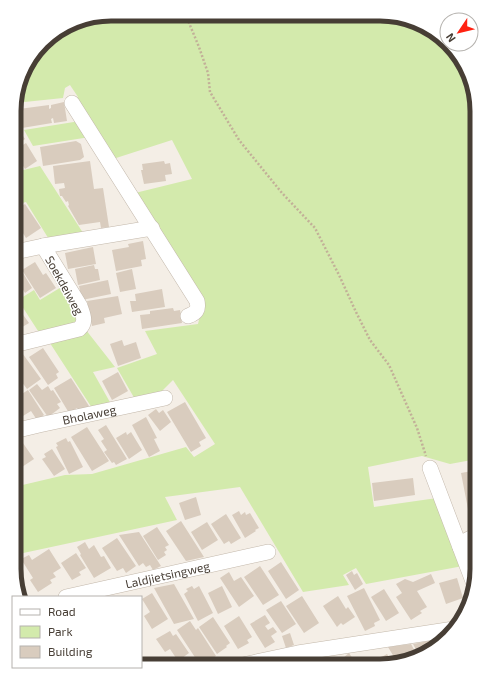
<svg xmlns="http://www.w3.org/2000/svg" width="491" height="680" font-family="'Exo 2',sans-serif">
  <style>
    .green { fill: #d3eaac }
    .building { fill: #d9ccbe }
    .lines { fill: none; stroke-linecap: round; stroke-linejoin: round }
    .minor-casing { stroke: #c3b8ab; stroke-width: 16 }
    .path { stroke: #c2b098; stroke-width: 2.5; stroke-dasharray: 2 2; stroke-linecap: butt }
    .minor { stroke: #fff; stroke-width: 15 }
    .labels { text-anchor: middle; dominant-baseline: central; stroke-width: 3; stroke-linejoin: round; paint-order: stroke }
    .street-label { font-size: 12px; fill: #473e35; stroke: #fff }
    .rim { fill: none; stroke: #473e35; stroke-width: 5 }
  </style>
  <rect width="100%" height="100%" fill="#f4eee6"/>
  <path class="green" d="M393 15 427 29 432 41 442 37 467 68 477 111V459L450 464 422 456 368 467 374 507 437 498 463 566 366 584 356 568 343 575 349 585 303 592 240 487 165 497 177 520 14 555V487L65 475 92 474 186 447 194 457 215 444 173 380 157 396 136 401 117 368 157 354 145 331 198 324 203 303 135 193 192 179 172 140 113 159 74 100 78 97 70 85 65 88 63 98 15 103V98L27 63 47 38 79 19Z
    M80 121 90 137 33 146 24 130Z
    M40 166 85 236 50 241 26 202 15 205V172Z
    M63 286 74 304 79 323 40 334 18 300 34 290 40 300Z
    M86 330 115 367 93 372 111 404 92 408 48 340Z"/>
  <path class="building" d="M64 102 67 121 54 123 53 118 51 119 52 123 22 128 19 109 49 105V109L51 108V105Z
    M15 124 25 139 15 146Z
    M76 141 81 144 84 157 80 160 43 166 40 147Z
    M26 143 37 161 25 169 15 153V150Z
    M90 161 94 189 103 188 109 227 101 228 100 222 79 225 68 206 69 205 68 201 66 202 62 196H60L59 189 65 188 64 183 55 184 53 166Z
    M164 161 165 164 170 163 172 174 165 175 166 181 144 184 141 170H143L142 164Z
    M25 204 41 228 26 238 15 220V211Z
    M15 222 21 232 15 236Z
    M143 241 146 259 141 260 142 266 116 271 112 250 129 247 128 244Z
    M93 247 96 264 68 269 65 253Z
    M35 262 43 275 46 273 56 288 40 298 22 270Z
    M94 265 95 269H98L100 280 78 285 75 269Z
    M20 268 32 288 25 293 22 288 15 293V272Z
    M132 269 136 289 120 292 116 273Z
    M108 280 111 294 82 300 79 286Z
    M162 289 165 307 132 312 130 301H136L135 294Z
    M118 296 122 314 104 318 105 323 92 326 87 301Z
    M14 302 29 323 14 332Z
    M173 308 174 311 180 310 182 323 142 329 140 315 150 314V311Z
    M122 340 124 346 136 342 141 358 118 366 110 344Z
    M43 348 59 372 56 374 58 378 48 385 29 357Z
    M20 350 41 379 27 389 21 381 23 379 14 366V354Z
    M118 372 128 391 112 400 102 381Z
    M71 378 89 406 80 412 77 408 69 413 54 388Z
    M37 384 42 390 48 386 51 391 53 390 61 402 57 404 60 408 48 417 29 390Z
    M28 390 44 415 37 420 31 411 23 416 14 403V399Z
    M185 402 206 438 199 442 201 446 191 452 167 412Z
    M156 409 159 413 163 410 171 422 160 431 148 415Z
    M146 417 157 438 154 439 160 451 149 457 132 425Z
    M106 425 127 459 116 465 114 462 112 463 104 452 107 450 101 441 104 439 98 430Z
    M87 427 109 461 92 471 71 437Z
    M126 432 127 435 131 432 142 450 129 459 116 438Z
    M16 433 34 459 22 467 14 456V435Z
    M66 438 68 442 70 441 83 467 69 474 56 447 58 446 56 443Z
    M52 449 65 469 54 476 42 459 46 457 44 454Z
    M477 470V510L475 511 474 508 468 509 461 473Z
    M413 478 415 495 374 501 372 483Z
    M196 497 201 515 185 520 179 503Z
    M239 511 241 515 245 512 246 515 250 513 259 528 255 530 256 531 245 538 232 515Z
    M226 514 241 538 231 544 229 541 224 544 211 524Z
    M181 521 204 557 186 561 166 531Z
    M207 522 218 540 202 550 191 532Z
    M157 527 169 545 165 547 167 550 164 552 166 555 158 560 143 536Z
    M139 532 161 566 153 570 150 565 146 567 143 563 139 566 119 535Z
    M117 538 136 566 126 573 123 568 117 571 102 548Z
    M85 542 89 549 94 545 101 557 104 556 111 568 94 578 80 555 81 554 77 547Z
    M49 549 61 568 53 573 56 577 50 580 52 583 38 592 30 580 33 578 21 559 29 555 32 560Z
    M76 553 86 568 79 572 81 575 72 580 61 563Z
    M281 562 299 590 286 599 268 571Z
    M260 566 279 595 263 605 244 577Z
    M352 571 354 575 357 573 363 584 355 590 346 575Z
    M229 572 234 581 241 577 254 596 239 607 220 578Z
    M15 574H17L22 588 19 589Z
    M431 574 435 583 417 591 427 607 420 611 422 613 411 620 396 597 402 593 396 584 405 579 413 582Z
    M457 578 463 598 446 604 439 583Z
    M174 584 194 619 174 624 154 588Z
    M192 586 194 589 199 586 213 613 198 621 184 594 188 591 186 589Z
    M222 586 232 607 218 614 208 593Z
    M364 588 380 620 374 623 375 626 365 631 347 596Z
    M384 589 399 613 386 621 371 597Z
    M152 593 168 619 152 629 144 616 150 612 142 599Z
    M302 596 319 623 304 633 286 606Z
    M338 596 346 609 348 607 355 617 343 625 341 623 337 627 323 606Z
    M281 601 296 624 282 633 266 610Z
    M265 615 270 623 265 626 268 630 273 627 277 632 271 636 275 642 265 648 250 624Z
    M239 616 252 637 247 640 249 643 238 649 224 626Z
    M213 617 230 643 226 646 227 647 217 654 199 627Z
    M190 621 196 630 198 628 216 656 202 665H200L177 630Z
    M170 631 173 636 176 634 189 653 178 661 170 649 165 652 156 639Z
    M290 633 294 645 286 648 282 636Z
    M433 640 436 645 423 656 420 657 413 644Z
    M411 644 418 657 397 662 388 647Z
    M349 653 357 665 355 666H348L343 658Z
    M387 654 393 663 380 666H367L366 663 376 657 378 659Z
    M331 659 336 666H320Z"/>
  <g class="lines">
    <defs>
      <g id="minor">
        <path d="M72 103 197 301C199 310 196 313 188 316"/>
        <path d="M15 252 43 246 152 228"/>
        <path d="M14 345 79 329C87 322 83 315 80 306L43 246"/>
        <path id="s1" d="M14 431 39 425 165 398"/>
        <path d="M430 468 474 584"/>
        <path d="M460 547 467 540 477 535"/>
        <path id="s2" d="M66 597 268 552"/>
        <path d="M238 666 298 653 454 629"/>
      </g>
    </defs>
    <use href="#minor" class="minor-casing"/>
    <path class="path" d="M187 18 199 47 208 73 210 92 239 140 282 193 315 228 339 275 356 312 370 340 389 365 417 428 426 456"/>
    <use href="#minor" class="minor"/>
  </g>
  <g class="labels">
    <g class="street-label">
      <text transform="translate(65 285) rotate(61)">Soekdeiweg</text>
      <text stroke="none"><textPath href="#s1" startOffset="77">Bholaweg</textPath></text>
      <text stroke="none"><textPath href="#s2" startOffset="104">Laldjietsingweg</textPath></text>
    </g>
  </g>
  <path d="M0 0H491V680H0ZM111 21H380A90 90 0 0 1 470 111V569A90 90 0 0 1 380 659H111A90 90 0 0 1 21 569V111A90 90 0 0 1 111 21Z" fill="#fff" fill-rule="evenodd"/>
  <path class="rim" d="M111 21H380A90 90 0 0 1 470 111V569A90 90 0 0 1 380 659H111A90 90 0 0 1 21 569V111A90 90 0 0 1 111 21Z"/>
  <rect x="12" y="596" width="130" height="72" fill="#ffffff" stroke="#b5b2ae"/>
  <rect x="20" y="609" width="20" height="6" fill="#ffffff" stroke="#b5b2ae"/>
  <text x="48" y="616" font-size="12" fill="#473e35">Road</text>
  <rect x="20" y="626" width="20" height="12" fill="#d3eaac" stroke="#b5b2ae"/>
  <text x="48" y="636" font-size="12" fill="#473e35">Park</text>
  <rect x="20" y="646" width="20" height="12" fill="#d9ccbe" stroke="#b5b2ae"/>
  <text x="48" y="656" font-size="12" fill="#473e35">Building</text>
  <g transform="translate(459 32) rotate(235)"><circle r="19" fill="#ffffff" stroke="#b5b2ae"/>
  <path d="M0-3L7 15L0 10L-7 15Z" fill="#ff2212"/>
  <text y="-6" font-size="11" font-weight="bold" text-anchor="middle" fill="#473e35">N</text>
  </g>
</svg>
